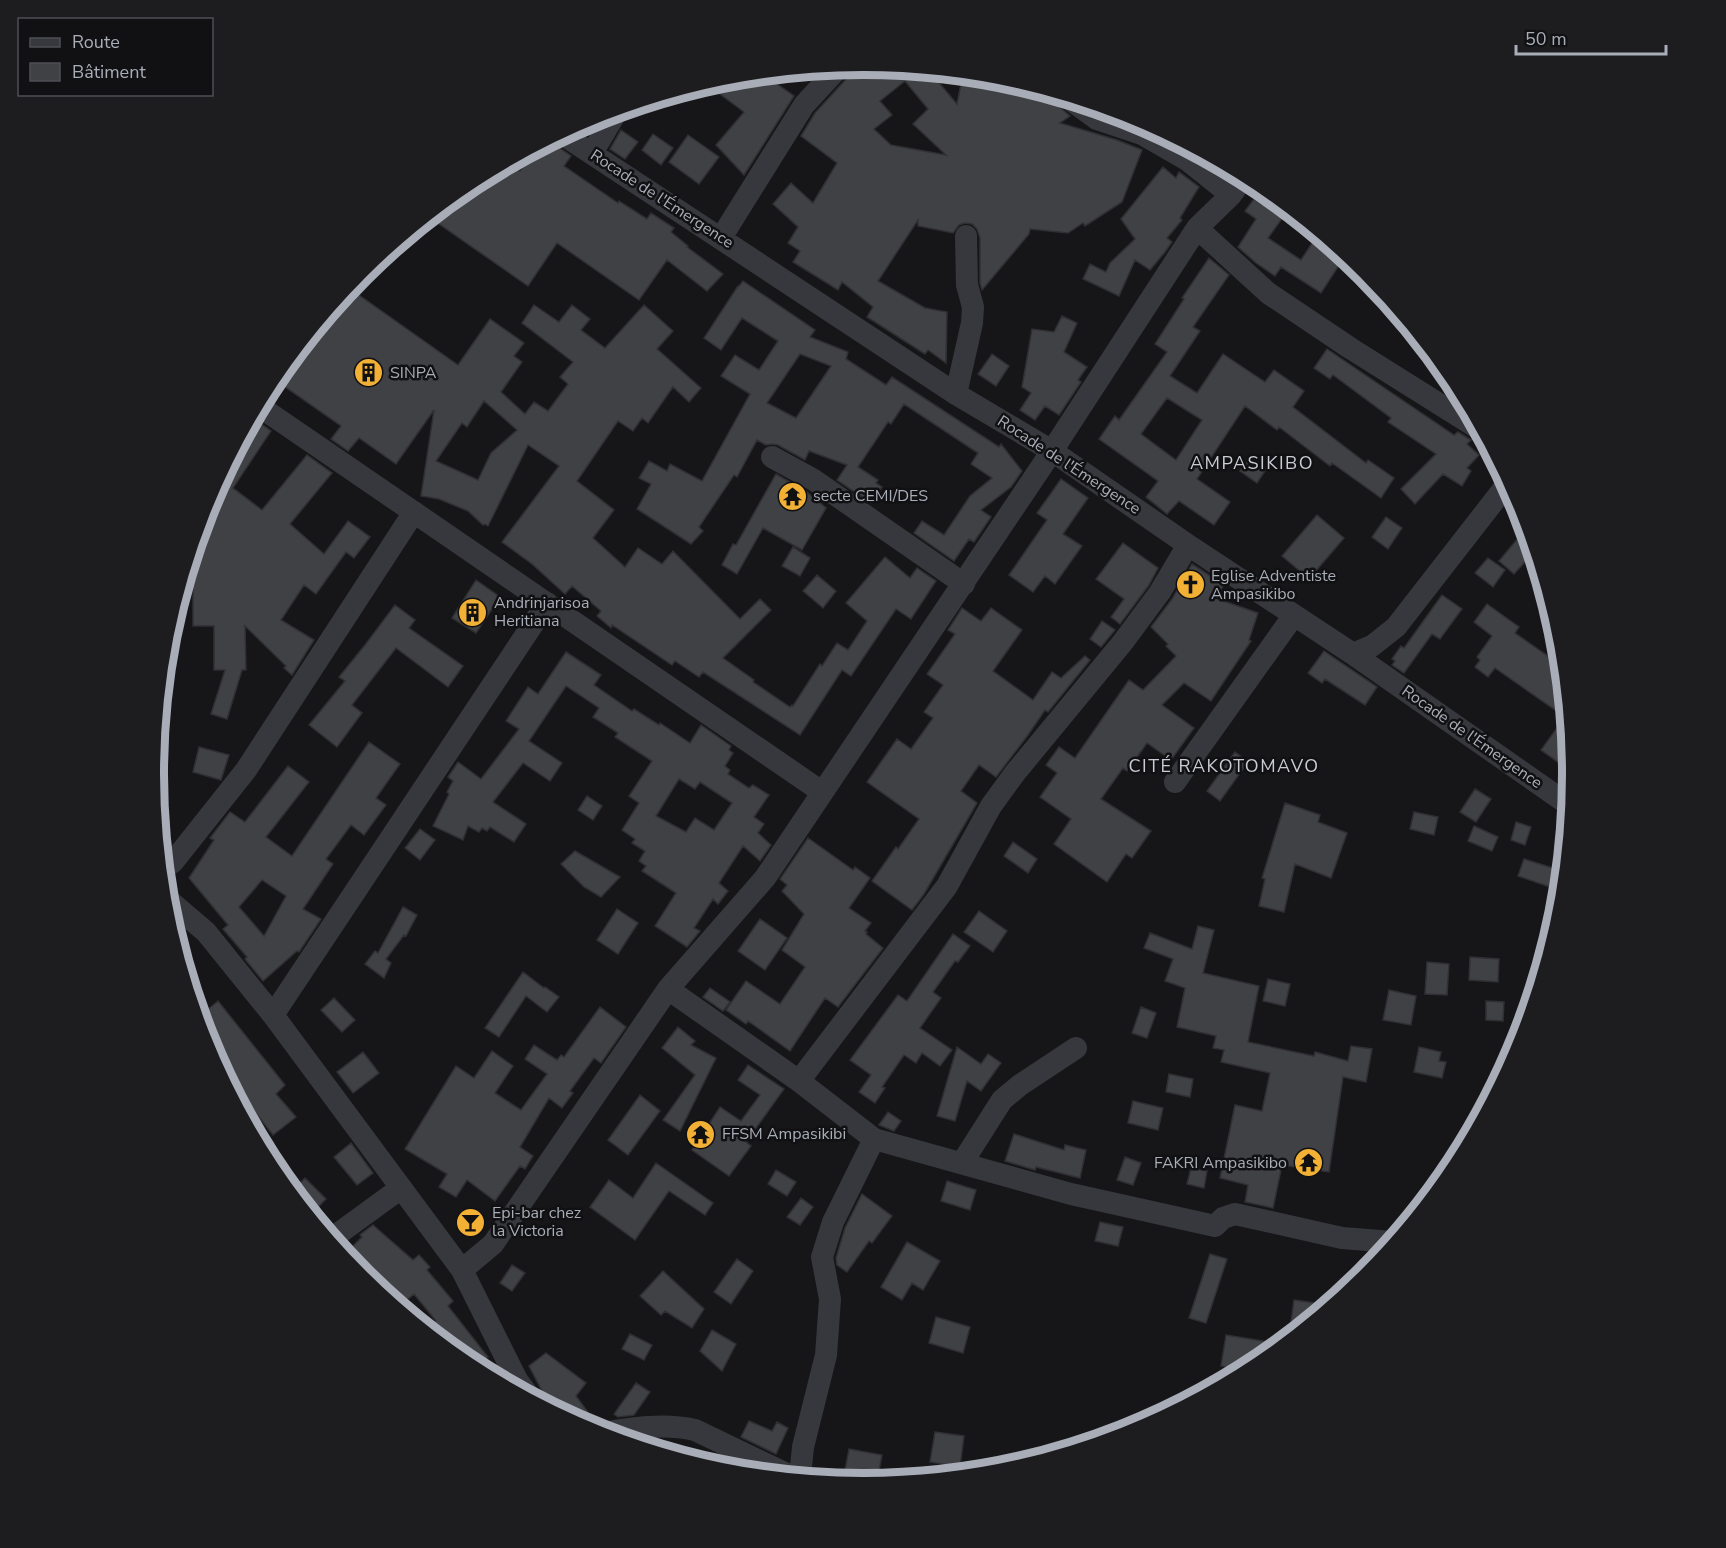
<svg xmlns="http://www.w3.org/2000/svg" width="1726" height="1548" font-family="'Nunito Sans',sans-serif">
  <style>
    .building { fill: #404145; stroke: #303034; stroke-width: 1.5; fill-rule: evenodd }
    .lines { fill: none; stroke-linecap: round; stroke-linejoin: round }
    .minor { stroke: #37383d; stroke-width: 22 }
    .labels { text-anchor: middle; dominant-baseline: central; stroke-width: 5; stroke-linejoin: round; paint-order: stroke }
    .street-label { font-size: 16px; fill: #a8adb8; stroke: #111113 }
    .poi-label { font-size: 16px; fill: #a8adb8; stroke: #111113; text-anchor: start }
    .neighbourhood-label { font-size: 18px; letter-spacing: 1.5px; fill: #c9ccd4; stroke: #111113 }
    .rim { fill: none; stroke: #a8adb8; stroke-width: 8 }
  </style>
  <rect width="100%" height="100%" fill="#161618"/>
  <path class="building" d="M863 64 929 71 957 104 963 74 1002 78 1052 94H1055L1056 104 1070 116 1060 123 1117 140 1142 150 1122 202 1085 226 1083 223 1068 233 1030 229 1029 234 982 290 980 283V238L977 229 972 224 965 223 959 225 953 233 918 226V220L878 281 925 308 947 312 946 363 928 350 925 354 867 317 873 307 842 282 838 290 793 262 800 251 788 243 798 227 773 204 791 183 813 203 837 163 801 136 815 113 849 76 852 70V66ZM905 81 928 109 913 124 946 155 891 145 874 129 892 115 880 101Z
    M778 73 773 81 794 96 744 175 716 145 744 112 716 91 726 78Z
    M621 130 638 142 625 159 610 149Z
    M653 134 673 148 661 165 642 150Z
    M688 135 719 157 699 184 669 162Z
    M550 141 571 156 564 166 618 203 619 201 647 219 651 213 674 228 671 232 688 246 687 247 723 274 707 291 667 260 639 300 557 243 528 286 429 217 469 184 508 163 520 171 539 146Z
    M1163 167 1176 178 1179 172 1199 187 1180 218 1182 220 1167 238 1172 242 1165 252 1150 270 1135 260 1119 296 1083 279 1090 264 1106 272 1110 263 1135 239 1121 219Z
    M1269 193 1288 210 1268 238 1301 260 1318 234 1345 256 1321 293 1281 267 1275 276 1256 263 1238 247 1256 219 1245 211 1254 199 1261 204Z
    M1209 258 1229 275 1193 327 1200 331 1170 376 1197 393 1223 354 1265 382 1274 370 1304 391 1293 407 1366 463 1368 460 1394 478 1381 498 1332 463 1330 466 1279 427 1277 430 1245 406 1197 479 1230 502 1214 525 1179 501 1167 514 1146 497 1158 481 1099 439 1115 416 1119 420 1167 352 1155 344 1184 299 1182 298ZM1167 398 1202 420 1176 460 1141 434Z
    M743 281 815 330 810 337 848 352 846 359 886 385 892 377 999 447 1001 444 1022 471 1011 487 981 510 991 517 974 542 969 539 954 561 914 533 922 521 944 535 970 496 992 478 971 464 978 453 904 404 891 424 888 422 858 467 878 480 876 483 882 487 871 503 837 480 847 465 809 451 805 460 778 445 772 444 766 445 757 440 737 477 734 475 699 527 703 531 691 544 637 509 651 484 639 478 649 461 667 471 670 464 702 481 750 394 721 376 735 355 759 370 778 341 742 318 721 350 704 338 738 286H739ZM800 354 831 366 796 418 767 403Z
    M349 288 458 365 490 319 524 343 514 356 522 362 501 392 525 414 534 402 548 411 568 384 560 377 573 362 522 323 534 305 559 322 572 305 590 319 581 330 605 348 644 305 673 331 657 349 701 388 689 402 673 387 648 423 642 418 633 431 618 421 577 481 614 510 593 538 625 567 638 548 662 564 673 551 740 619 760 599 771 610 723 658 754 680 753 682 790 707 792 705 793 706 820 664 822 666 837 643 848 650 867 621 846 603 885 557 910 578 917 568 936 581 911 619 896 609 851 676 842 670 800 735 703 672 699 677 675 661 672 665 612 625 611 628 597 616 601 611 572 586 565 594 532 564 502 542 559 466 528 445 488 526 485 524 483 525 468 511 439 499 421 496 434 410 396 464 359 438 348 451 331 439 341 426 274 379ZM484 401 517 430 491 453 478 480 436 461 462 423 467 427Z
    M1062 316 1077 323 1064 352 1087 367 1078 380 1081 382 1059 415 1045 406 1035 420 1020 410 1031 393 1022 387 1032 329 1054 332Z
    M1327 349 1454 435 1458 432 1471 440 1467 444 1479 455 1467 468 1471 471 1462 486 1443 474 1415 504 1401 489 1436 454 1388 422 1391 418 1333 375 1330 379 1314 368Z
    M992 354 1009 366 996 386 978 374Z
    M253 418 271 431 233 488 262 510 307 455 332 473 290 524 324 554 348 521 370 537 354 558 346 552 316 594 304 585 281 620 314 640 292 675 284 668 286 666 245 626 246 670H242L227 719 211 714 225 670H214V626H193V589L182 585 208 502Z
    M1250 457 1267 468 1257 483 1240 471Z
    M776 474 807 492 826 508 802 550 763 528 737 574 722 565 733 544 736 545Z
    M1061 479 1088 498 1063 534 1082 546 1055 584 1045 576 1033 592 1009 575 1047 520 1037 513Z
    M1317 515 1344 538 1309 579 1282 556Z
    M1386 517 1402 528 1388 549 1372 537Z
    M1519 537 1533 549 1534 552 1514 574 1499 561Z
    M1123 543 1158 568 1149 585 1120 624 1111 617 1124 599 1096 579Z
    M793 547 810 558 800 576 782 566Z
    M1488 558 1505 570 1493 587 1475 573Z
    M1192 564 1224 585 1215 598 1258 613 1249 640 1251 641 1211 701 1184 683 1162 705 1194 728 1171 760 1147 743 1127 771 1123 768 1101 799 1151 831 1132 858 1126 854 1107 882 1054 844 1071 819 1040 797 1057 773 1046 765 1059 747 1075 758 1129 680 1143 690 1176 656 1166 646 1168 644 1151 627 1172 599Z
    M817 575 836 591 823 608 803 591Z
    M476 580 500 597 476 633 452 618Z
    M1442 595 1462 609 1440 639 1432 634 1404 673 1392 665 1395 661 1392 659 1401 646 1404 648Z
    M1487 604 1519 627 1515 633 1562 666 1570 753 1562 765 1541 750 1565 717 1495 668 1488 677 1475 667 1480 660 1477 657 1492 636 1474 622Z
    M395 605 415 620 409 628 463 666 448 687 396 648 352 705 362 713 337 747 309 725 345 681 339 677 365 645Z
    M962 608 981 621 991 608 1022 630 993 671 1033 700 1052 672 1061 678 1085 656 1090 660 1048 712 1045 710 1028 735 996 777 979 765 961 791 977 803 924 894 912 910 872 881 896 847 898 849 919 819 867 782 897 739 911 749 933 718 924 712 943 685 927 674 955 634 948 630Z
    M1102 621 1115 630 1101 647 1090 639Z
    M1324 651 1377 687 1365 705 1325 679 1322 683 1308 673Z
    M566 652 601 675 594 685 632 711 634 709 659 725 660 723 690 743 701 725 731 746 729 750 733 753 725 766 730 770 728 774 749 788 753 785 769 795 754 817 764 824 758 833 771 845 760 861 743 846 719 883 728 891 718 904 713 899 694 928 700 931 687 947 655 926 676 893 642 871 646 866 639 861 645 851 632 843 635 839 622 830 639 803 629 796 652 761 615 737 618 733 593 717 599 708 566 686 529 741 562 763 550 781 523 763 493 802 526 824 514 842 490 827 487 831 482 828 479 832 468 826 463 840 433 826 449 794 447 792 453 781 448 777 458 762 481 779 519 729 506 721 528 687 538 694ZM679 779 695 789 700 782 732 803 714 830 695 818 686 832 656 816Z
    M369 742 400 764 376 798 386 805 364 835 351 825 326 859 333 864 303 909 321 919 299 952 297 951 263 981 245 959 247 957 223 929 228 925 189 878 214 840 210 838 230 812 245 822 288 766 309 782 266 837 292 856ZM262 880 286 896 264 936 239 907Z
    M199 747 229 755 221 780 193 772Z
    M1235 752 1248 762 1220 801 1207 791Z
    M1475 789 1491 799 1476 822 1460 812Z
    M587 796 602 806 593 820 578 810Z
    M1285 803 1320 815 1318 822 1347 833 1331 878 1295 864 1284 912 1259 906 1265 879 1262 878Z
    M1414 812 1438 817 1434 835 1410 829Z
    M1516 822 1531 827 1525 845 1511 840Z
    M1474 826 1498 837 1492 851 1468 841Z
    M420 829 435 840 420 860 405 848Z
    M808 838 853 870 855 867 870 878 849 908 871 923 865 931 867 932 866 934 883 948 838 1007 825 998 790 1051 748 1021 746 1024 726 1010 746 981 780 1004 805 967 782 950 804 914 782 891 787 885 780 879Z
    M1013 842 1037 859 1028 873 1004 856Z
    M575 851 620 877 601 897 584 887 561 864Z
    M1524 859 1559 870 1553 888 1518 876Z
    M403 907 417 915 406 936 404 935 386 959 391 963 384 978 365 964 375 951 378 953Z
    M617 909 638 923 618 954 597 940Z
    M979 911 1007 931 993 952 964 932Z
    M760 919 787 938 765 970 738 951Z
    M1198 926 1214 930 1203 973 1259 986 1248 1042 1314 1056 1315 1052 1348 1061 1351 1046 1372 1049 1366 1082 1343 1077 1329 1172 1282 1165 1273 1208 1245 1202 1248 1185 1220 1178 1235 1105 1262 1111 1270 1073 1221 1062 1224 1050 1213 1048 1216 1036 1177 1027 1185 988 1165 981 1173 959 1144 948 1150 933 1192 949Z
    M953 934 970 946 958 962 955 961 933 992 941 998 920 1028 952 1050 940 1066 922 1053 916 1063 904 1055 882 1087 885 1088 875 1103 859 1092 871 1075 850 1060 898 995 907 1001Z
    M1470 957 1499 959 1498 982 1469 980Z
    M1427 962 1449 964 1447 995 1425 994Z
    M523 972 544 988 545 987 559 997 547 1012 526 996 499 1037 485 1028Z
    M1268 979 1290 984 1285 1006 1263 1001Z
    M710 988 730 1002 723 1011 703 997Z
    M1389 990 1416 996 1411 1025 1383 1020Z
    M334 998 355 1020 342 1032 321 1010Z
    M218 1001 285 1085 276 1094 296 1117 273 1135 244 1098 243 1099 223 1075 218 1066 224 1061 206 1039 199 1017Z
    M1486 1001 1504 1002 1503 1021 1486 1020Z
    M600 1007 626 1027 601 1063 594 1058 570 1091 573 1093 562 1108 549 1098 520 1147 533 1156 525 1169 520 1166 495 1201 467 1180 456 1197 439 1187 447 1174 405 1149 456 1066 474 1078 492 1051 513 1066 495 1093 521 1110 547 1074 525 1059 534 1045 557 1060 561 1055 564 1057Z
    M1141 1007 1156 1013 1147 1038 1132 1033Z
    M678 1027 695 1041 691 1045 716 1058 680 1131 663 1120 695 1075 662 1048Z
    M957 1047 981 1064 988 1054 1001 1063 981 1091 967 1081 955 1121 937 1116Z
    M1419 1047 1441 1052 1439 1061 1446 1062 1442 1078 1414 1072Z
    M363 1052 379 1073 353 1093 337 1072Z
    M748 1065 784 1089 746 1142 751 1146 729 1176 692 1150 720 1107 741 1121 760 1095 738 1080Z
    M1169 1074 1193 1079 1190 1097 1166 1092Z
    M640 1095 660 1111 628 1155 608 1140Z
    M1133 1101 1163 1108 1158 1130 1128 1123Z
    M888 1112 901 1121 894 1131 879 1125Z
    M1014 1134 1064 1150 1065 1145 1086 1150 1080 1178 1036 1167 1035 1170 1005 1161Z
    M351 1143 373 1173 357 1185 334 1157Z
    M1125 1157 1141 1163 1133 1185 1117 1180Z
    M656 1163 713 1203 705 1215 669 1191 635 1240 590 1207 609 1180 633 1198Z
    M1191 1168 1207 1171 1204 1188 1187 1184Z
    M776 1170 796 1182 787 1196 768 1184Z
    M305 1178 326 1199 311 1214 292 1191Z
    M947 1181 976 1190 970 1210 941 1201Z
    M862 1194 892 1216 872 1243 869 1241 847 1272 837 1265 836 1258 845 1228Z
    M801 1198 813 1207 800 1225 787 1217Z
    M1100 1222 1123 1227 1118 1246 1095 1241Z
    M373 1225 413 1260 419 1255 430 1267 427 1270 453 1301 448 1306 488 1357 475 1367 469 1364 426 1329 436 1321 414 1294 400 1306 349 1250 362 1237 360 1235 361 1234Z
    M907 1242 940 1261 923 1290 912 1283 902 1300 881 1287Z
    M1210 1254 1227 1259 1206 1323 1189 1318Z
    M737 1259 753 1271 731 1304 714 1292Z
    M512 1265 525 1273 512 1291 500 1283Z
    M663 1271 704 1309 692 1328 665 1311 661 1315 640 1296Z
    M1294 1300 1329 1305 1289 1337Z
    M936 1317 970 1327 963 1353 929 1343Z
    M712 1330 736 1344 722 1371 700 1351Z
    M630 1334 652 1345 644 1360 622 1349Z
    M1226 1335 1282 1344 1257 1364 1246 1370 1221 1366Z
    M546 1353 586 1383 576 1396 590 1415 579 1423 541 1402 542 1391 529 1366Z
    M636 1383 650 1392 634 1415 618 1417 614 1414Z
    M749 1421 772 1431 777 1422 788 1428 776 1454 741 1437Z
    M935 1432 964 1436 960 1467 930 1462Z
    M849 1449 882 1455 878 1476 845 1470Z"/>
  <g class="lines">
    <path class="minor" d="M1068 98 1097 119 1142 134 1187 160 1231 195
      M562 134 956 394 1052 451 1188 545 1353 654 1569 805
      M592 153 617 111
      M1197 228 1268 293 1350 348 1479 429
      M721 238 804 105 839 67
      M956 394 972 323 973 307 967 285 966 236
      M259 406 822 792
      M772 457 814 480 964 584
      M1353 654 1372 646 1396 627 1508 483
      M1175 782 1294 615
      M163 868 173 862 246 770 414 512
      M166 898 206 932 273 1015 462 1270 517 1380 529 1396
      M668 989 799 1081 874 1139 1071 1194 1215 1226 1223 1218 1235 1214 1342 1238 1393 1242
      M273 1015 547 603
      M799 1081 947 886 991 806 1015 773 1123 642 1160 592 1188 545
      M962 1163 1002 1100 1020 1085 1076 1048
      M331 1239 401 1188
      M462 1270 493 1244 668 989 765 878 1052 451 1197 228 1231 195 1244 177
      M602 1433C633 1428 664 1423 695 1430L793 1477
      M800 1477 803 1447 826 1355 830 1299 822 1257 833 1222 874 1139"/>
  </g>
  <defs>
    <symbol id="building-disc" viewBox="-11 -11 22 22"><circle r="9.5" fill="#f2b134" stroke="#111113"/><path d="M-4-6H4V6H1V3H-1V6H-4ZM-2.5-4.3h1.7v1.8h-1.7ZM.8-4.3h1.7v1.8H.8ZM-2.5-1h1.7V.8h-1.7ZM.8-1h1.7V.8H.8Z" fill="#111"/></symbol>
    <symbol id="temple-disc" viewBox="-11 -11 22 22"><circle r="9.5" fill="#f2b134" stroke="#111113"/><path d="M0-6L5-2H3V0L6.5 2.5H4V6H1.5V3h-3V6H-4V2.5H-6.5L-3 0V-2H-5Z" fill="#111"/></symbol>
    <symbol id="church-disc" viewBox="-11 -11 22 22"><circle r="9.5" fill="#f2b134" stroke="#111113"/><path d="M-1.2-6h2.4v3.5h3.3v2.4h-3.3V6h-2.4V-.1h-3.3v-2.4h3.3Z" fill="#111"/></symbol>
    <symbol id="bar-disc" viewBox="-11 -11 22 22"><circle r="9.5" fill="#f2b134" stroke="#111113"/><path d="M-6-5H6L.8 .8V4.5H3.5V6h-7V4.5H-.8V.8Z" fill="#111"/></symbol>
  </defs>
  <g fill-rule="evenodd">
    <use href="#building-disc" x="352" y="356" width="33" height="33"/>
    <use href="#temple-disc" x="776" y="480" width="33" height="33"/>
    <use href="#church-disc" x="1174" y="568" width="33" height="33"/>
    <use href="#building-disc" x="456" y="596" width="33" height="33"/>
    <use href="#temple-disc" x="684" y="1118" width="33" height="33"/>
    <use href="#temple-disc" x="1292" y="1146" width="33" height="33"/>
    <use href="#bar-disc" x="454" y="1206" width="33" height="33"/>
  </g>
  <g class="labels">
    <g class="street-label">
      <text transform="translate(662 199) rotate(33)">Rocade de l'Émergence</text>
      <text transform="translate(1069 465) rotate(33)">Rocade de l'Émergence</text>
      <text transform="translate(1472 737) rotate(35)">Rocade de l'Émergence</text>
    </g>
    <g class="poi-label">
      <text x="390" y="373">SINPA</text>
      <text x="813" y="496">secte CEMI/DES</text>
      <text x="1211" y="576">Eglise Adventiste<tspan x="1211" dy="18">Ampasikibo</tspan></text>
      <text x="494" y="603">Andrinjarisoa<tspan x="494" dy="18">Heritiana</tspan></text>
      <text x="722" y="1134">FFSM Ampasikibi</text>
      <text x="1287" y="1163" text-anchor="end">FAKRI Ampasikibo</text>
      <text x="492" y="1213">Epi-bar chez<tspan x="492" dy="18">la Victoria</tspan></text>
    </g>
    <g class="neighbourhood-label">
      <text x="1252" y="463">AMPASIKIBO</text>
      <text x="1224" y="766">CITÉ RAKOTOMAVO</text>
    </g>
  </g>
  <path d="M0 0H1726V1548H0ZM164 774a699 699 0 1 1 1398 0a699 699 0 1 1-1398 0Z" fill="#1d1d20" fill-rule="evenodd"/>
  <path class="rim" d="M164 774a699 699 0 1 1 1398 0a699 699 0 1 1-1398 0Z"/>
  <rect x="18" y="18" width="195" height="78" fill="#111113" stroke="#4d4f55" stroke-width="1.5"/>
  <rect x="30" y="38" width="30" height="9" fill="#37383d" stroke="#4d4f55" stroke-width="1.5"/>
  <text x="72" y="48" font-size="18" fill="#a8adb8">Route</text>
  <rect x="30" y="63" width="30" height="18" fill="#404145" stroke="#4d4f55" stroke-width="1.5"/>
  <text x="72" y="78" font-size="18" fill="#a8adb8">Bâtiment</text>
  <path d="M1516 45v9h150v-9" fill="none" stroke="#a8adb8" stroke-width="3"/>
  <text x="1525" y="45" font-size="18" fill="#a8adb8" stroke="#111113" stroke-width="4.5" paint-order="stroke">50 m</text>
</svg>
